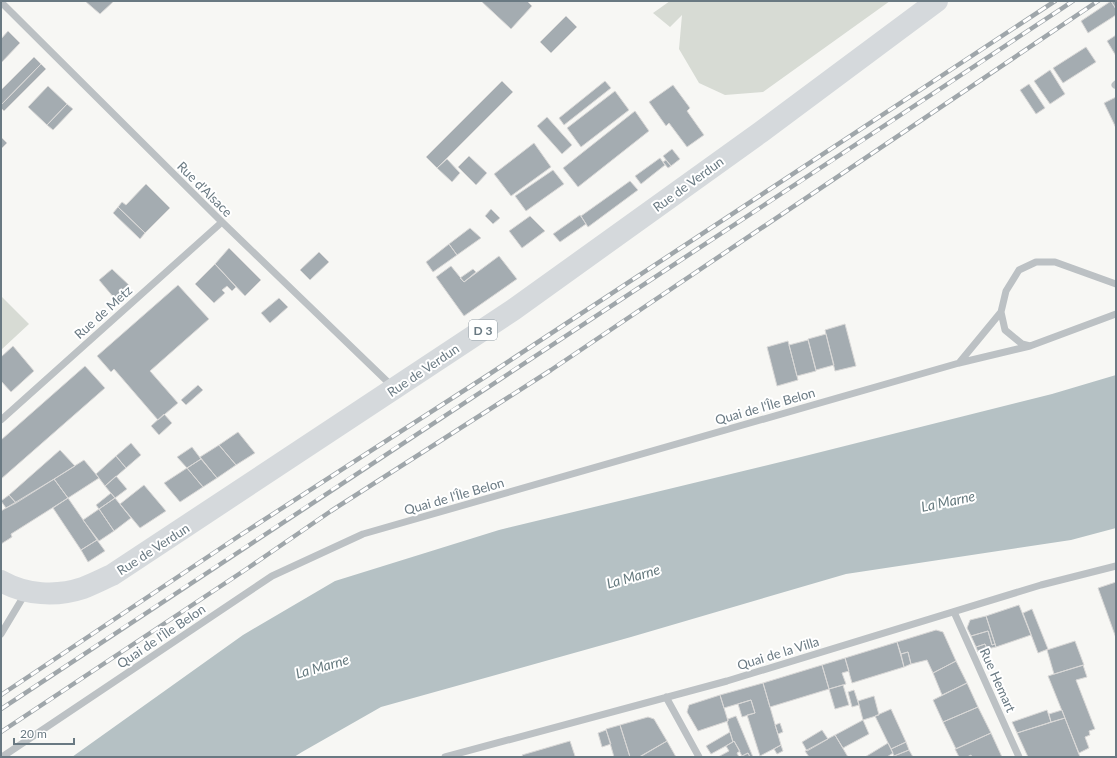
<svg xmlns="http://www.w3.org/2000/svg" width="1117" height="758" font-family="Lato,sans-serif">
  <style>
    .green { fill: #d7dbd4 }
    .water { fill: #b5c1c4 }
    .building { fill: #a4acb1; stroke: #d9d8d7 }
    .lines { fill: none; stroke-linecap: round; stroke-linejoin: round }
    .minor { stroke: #bcc1c4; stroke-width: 7 }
    .major { stroke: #d5d9dc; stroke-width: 22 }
    .rail-casing { stroke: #9fa6aa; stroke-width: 4.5 }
    .rail { stroke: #fff; stroke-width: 3; stroke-dasharray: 9; stroke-linecap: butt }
    .labels { text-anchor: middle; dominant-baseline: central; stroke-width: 4; stroke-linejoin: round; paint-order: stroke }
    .shield { fill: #fff; stroke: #96a1a8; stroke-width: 1 }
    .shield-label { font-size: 12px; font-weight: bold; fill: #697982 }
    .street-label { font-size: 13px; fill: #697982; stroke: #fff }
    .water-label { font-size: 14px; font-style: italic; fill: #65797e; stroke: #fff }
  </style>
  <rect width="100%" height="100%" fill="#f7f7f4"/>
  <path class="green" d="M670 1H890L763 92 725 95 699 83 679 49 682 15 670 27 653 13Z
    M1 296 29 324 1 350Z"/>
  <path class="water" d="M1116 375V528L1071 540 846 574 631 637 381 707 302 752 294 757H72L243 635 335 581 499 530 801 457 1052 394Z"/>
  <path class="building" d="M85 1H114L100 14Z
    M481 1H527L532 6 511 29Z
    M1111 1 1116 9V15L1088 33 1081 21Z
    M1111 1H1116V9Z
    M566 16 577 27 551 53 540 42Z
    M8 31 20 43 1 63V39Z
    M1116 35V56L1107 41Z
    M1086 47 1096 62 1063 83 1053 68Z
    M34 57 41 64 1 105V90Z
    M41 64 46 69 4 111 1 108V105Z
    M1050 70 1065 94 1050 104 1034 81Z
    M502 81 513 92 437 168 426 157Z
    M605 81 611 88 564 125 559 118Z
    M1029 84 1045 108 1036 114 1020 90Z
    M673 85 690 108 687 111 704 135 687 147 669 123 666 126 649 102Z
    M48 86 67 104 47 125 28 107Z
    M615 91 629 110 581 147 567 128Z
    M1116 97V128L1104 103Z
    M67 104 73 109 53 130 47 125Z
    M635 111 649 131 578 187 563 168Z
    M547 117 572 145 562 154 537 126Z
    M1 137 7 143 1 149Z
    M534 143 551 167 511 196 494 174Z
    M672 149 680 159 671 166 663 156Z
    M469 156 487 173 476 185 458 167Z
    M660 158 665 165 641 184 635 176Z
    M447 159 460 173 452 182 437 168Z
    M666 160 671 166 668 168 663 162Z
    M553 170 564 184 526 211 515 196Z
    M630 181 638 190 588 227 581 216Z
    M146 184 170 208 145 233 118 207 122 202 126 205Z
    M118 207 145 233 140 239 113 213Z
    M491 209 500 218 493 224 485 216Z
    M580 215 586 224 560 242 553 234Z
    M530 216 545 231 522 248 509 231Z
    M470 228 481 238 457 255 449 244Z
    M449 244 457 255 433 272 426 262Z
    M229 248 261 280 245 296 215 264Z
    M319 252 329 262 310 280 300 270Z
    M499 256 517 279 464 316 436 277 451 266 464 282Z
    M215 264 236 287 232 291 227 286 222 290 225 293 214 303 195 284Z
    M112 269 130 286 115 299 99 280Z
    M473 269 476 272 464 282 460 278Z
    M178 285 209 319 150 371 178 403 158 420 114 369 111 372 97 356Z
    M279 298 288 307 270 323 261 313Z
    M845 324 856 366 835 371 825 330Z
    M826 334 834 365 816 370 808 339Z
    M808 340 816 371 797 376 789 345Z
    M788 341 798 380 777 386 767 347Z
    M13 346 34 371 11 392 1 381V357Z
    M85 366 105 388 1 479V440Z
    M198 385 203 390 186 405 181 400Z
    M164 414 172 423 159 435 151 426Z
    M238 432 255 453 236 465 219 445Z
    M131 443 141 455 126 468 116 456Z
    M219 445 236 465 217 478 200 457Z
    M192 447 201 459 187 468 177 457Z
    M60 450 75 466 16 503 9 495Z
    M116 456 126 468 105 486 96 474Z
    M201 459 217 478 203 487 187 468Z
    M84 460 99 478 68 498 54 479Z
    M187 468 203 487 180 502 164 483Z
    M116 476 127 489 115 498 105 486Z
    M54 479 68 498 11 534 12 537 1 544V511Z
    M144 485 166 511 140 528 120 504Z
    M111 493 115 498 99 509 96 505Z
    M9 495 16 503 6 508 1 501Z
    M68 498 97 540 81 550 53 508Z
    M115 498 131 518 114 531 99 509Z
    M99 509 114 531 99 541 83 520Z
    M97 540 105 551 88 562 81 550Z
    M1116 582V638L1098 588Z
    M1019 605 1031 635 996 647 986 616Z
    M1032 609 1048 649 1038 653 1023 613Z
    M986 616 995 644 992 645 988 631 971 636 967 628 970 620Z
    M936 630 943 632 956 661 933 673 927 660 911 664 908 652 901 654 897 642Z
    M988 631 992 645 995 644 996 647 987 649 985 644 976 647 971 636Z
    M1075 641 1084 665 1054 674 1047 650Z
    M897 642 904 667 852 683 845 658Z
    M985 644 987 649 978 652 976 647Z
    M908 652 911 664 904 667 901 654Z
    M845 658 849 671 842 673 846 684 829 689 822 665Z
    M956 661 967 683 942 695 933 673Z
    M822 665 829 689 770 707 763 683Z
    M1083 665 1087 677 1076 680 1095 729 1089 731 1090 735 1085 737 1089 748 1079 753 1048 676Z
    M763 683 781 745 760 756 747 715 755 713 751 700 724 708 720 695Z
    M967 683 978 707 943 722 933 700Z
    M843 685 849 705 835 709 829 689Z
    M854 690 859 705 852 707 848 692Z
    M720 695 728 721 698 731 687 712 689 705Z
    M874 696 879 715 863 720 858 701Z
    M751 700 755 713 742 717 738 704Z
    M978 707 991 733 956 749 943 722Z
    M891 709 906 742 891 749 875 716Z
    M1047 710 1051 722 1017 733 1012 722Z
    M1062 710 1065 718 1051 722 1049 714Z
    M736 716 753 757H750L748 753 742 756 734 741 733 742 727 722 728 721V719Z
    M648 717 654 719 667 741 639 757H630L620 725Z
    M1065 718 1080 757H1028L1017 733Z
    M863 720 869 734 843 748 835 735Z
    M780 723 783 732 778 734 775 725Z
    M620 725 630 757H614L606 729Z
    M606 730 611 744 602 747 598 733Z
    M822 730 828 739 807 751 802 742Z
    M730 732 733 742 711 754 706 746Z
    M991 733 1002 757H972L971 755 967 757H959L955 749Z
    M835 735 848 757H809L805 751Z
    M570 741 575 756 572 757H523L522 755Z
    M667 741 676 757H640Z
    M734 741 740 751 737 753 739 757H718L729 751 726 746Z
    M906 742 909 750 894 756 891 749Z
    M888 743 893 753 887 757H865Z
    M781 745 783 751 777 754 774 749Z
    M909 750 913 757H895L894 756Z
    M748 753 750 757H743L742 756Z"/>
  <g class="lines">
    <path class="minor" d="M1 2 222 222 393 387
      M1115 85 1116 84
      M1030 346 1022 344 1005 330 1001 312 1006 291 1019 270 1036 262H1055L1116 284
      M959 363 1001 312
      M1 420 222 222
      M954 612 1019 757
      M1 634 25 594
      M666 697 699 757
      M2 757 272 576 363 534 959 363 1030 346 1116 314
      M445 757 727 681 1041 585 1116 566"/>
    <path class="major" d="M1 581C26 595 56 597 83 588 93 584 103 579 112 575L513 310 761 132 937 1"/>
    <defs>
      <path id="rail" d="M1 695 239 536 488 375 1055 1
        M1 709C357 472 716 238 1073 1
        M1 732 248 568 331 511 551 370 1098 1"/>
    </defs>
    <use href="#rail" class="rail-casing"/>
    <use href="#rail" class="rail"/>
  </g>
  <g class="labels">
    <rect class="shield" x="469" y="320" width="28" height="20" rx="3"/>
    <g class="shield-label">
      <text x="483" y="330">D 3</text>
    </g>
    <g class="street-label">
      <text transform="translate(688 184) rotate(-36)">Rue de Verdun</text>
      <text transform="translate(205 189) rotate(45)">Rue d'Alsace</text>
      <text transform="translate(103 312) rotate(-42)">Rue de Metz</text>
      <text transform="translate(423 370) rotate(-34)">Rue de Verdun</text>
      <text transform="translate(765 406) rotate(-16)">Quai de l'Île Belon</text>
      <text transform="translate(454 496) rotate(-16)">Quai de l'Île Belon</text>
      <text transform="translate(153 549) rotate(-33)">Rue de Verdun</text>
      <text transform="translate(161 636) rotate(-34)">Quai de l'Île Belon</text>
      <text transform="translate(778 653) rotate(-17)">Quai de la Villa</text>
      <text transform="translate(998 680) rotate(66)">Rue Hemart</text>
    </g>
    <g class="water-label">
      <text transform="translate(948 501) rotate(-12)">La Marne</text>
      <text transform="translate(633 576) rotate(-16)">La Marne</text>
      <text transform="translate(322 666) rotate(-16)">La Marne</text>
    </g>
  </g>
  <rect width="1117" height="758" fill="none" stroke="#697982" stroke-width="4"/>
  <path d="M14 738v6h60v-6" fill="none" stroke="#697982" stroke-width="2"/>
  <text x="20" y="738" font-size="12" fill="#697982" stroke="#ffffff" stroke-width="3" paint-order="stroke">20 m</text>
</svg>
